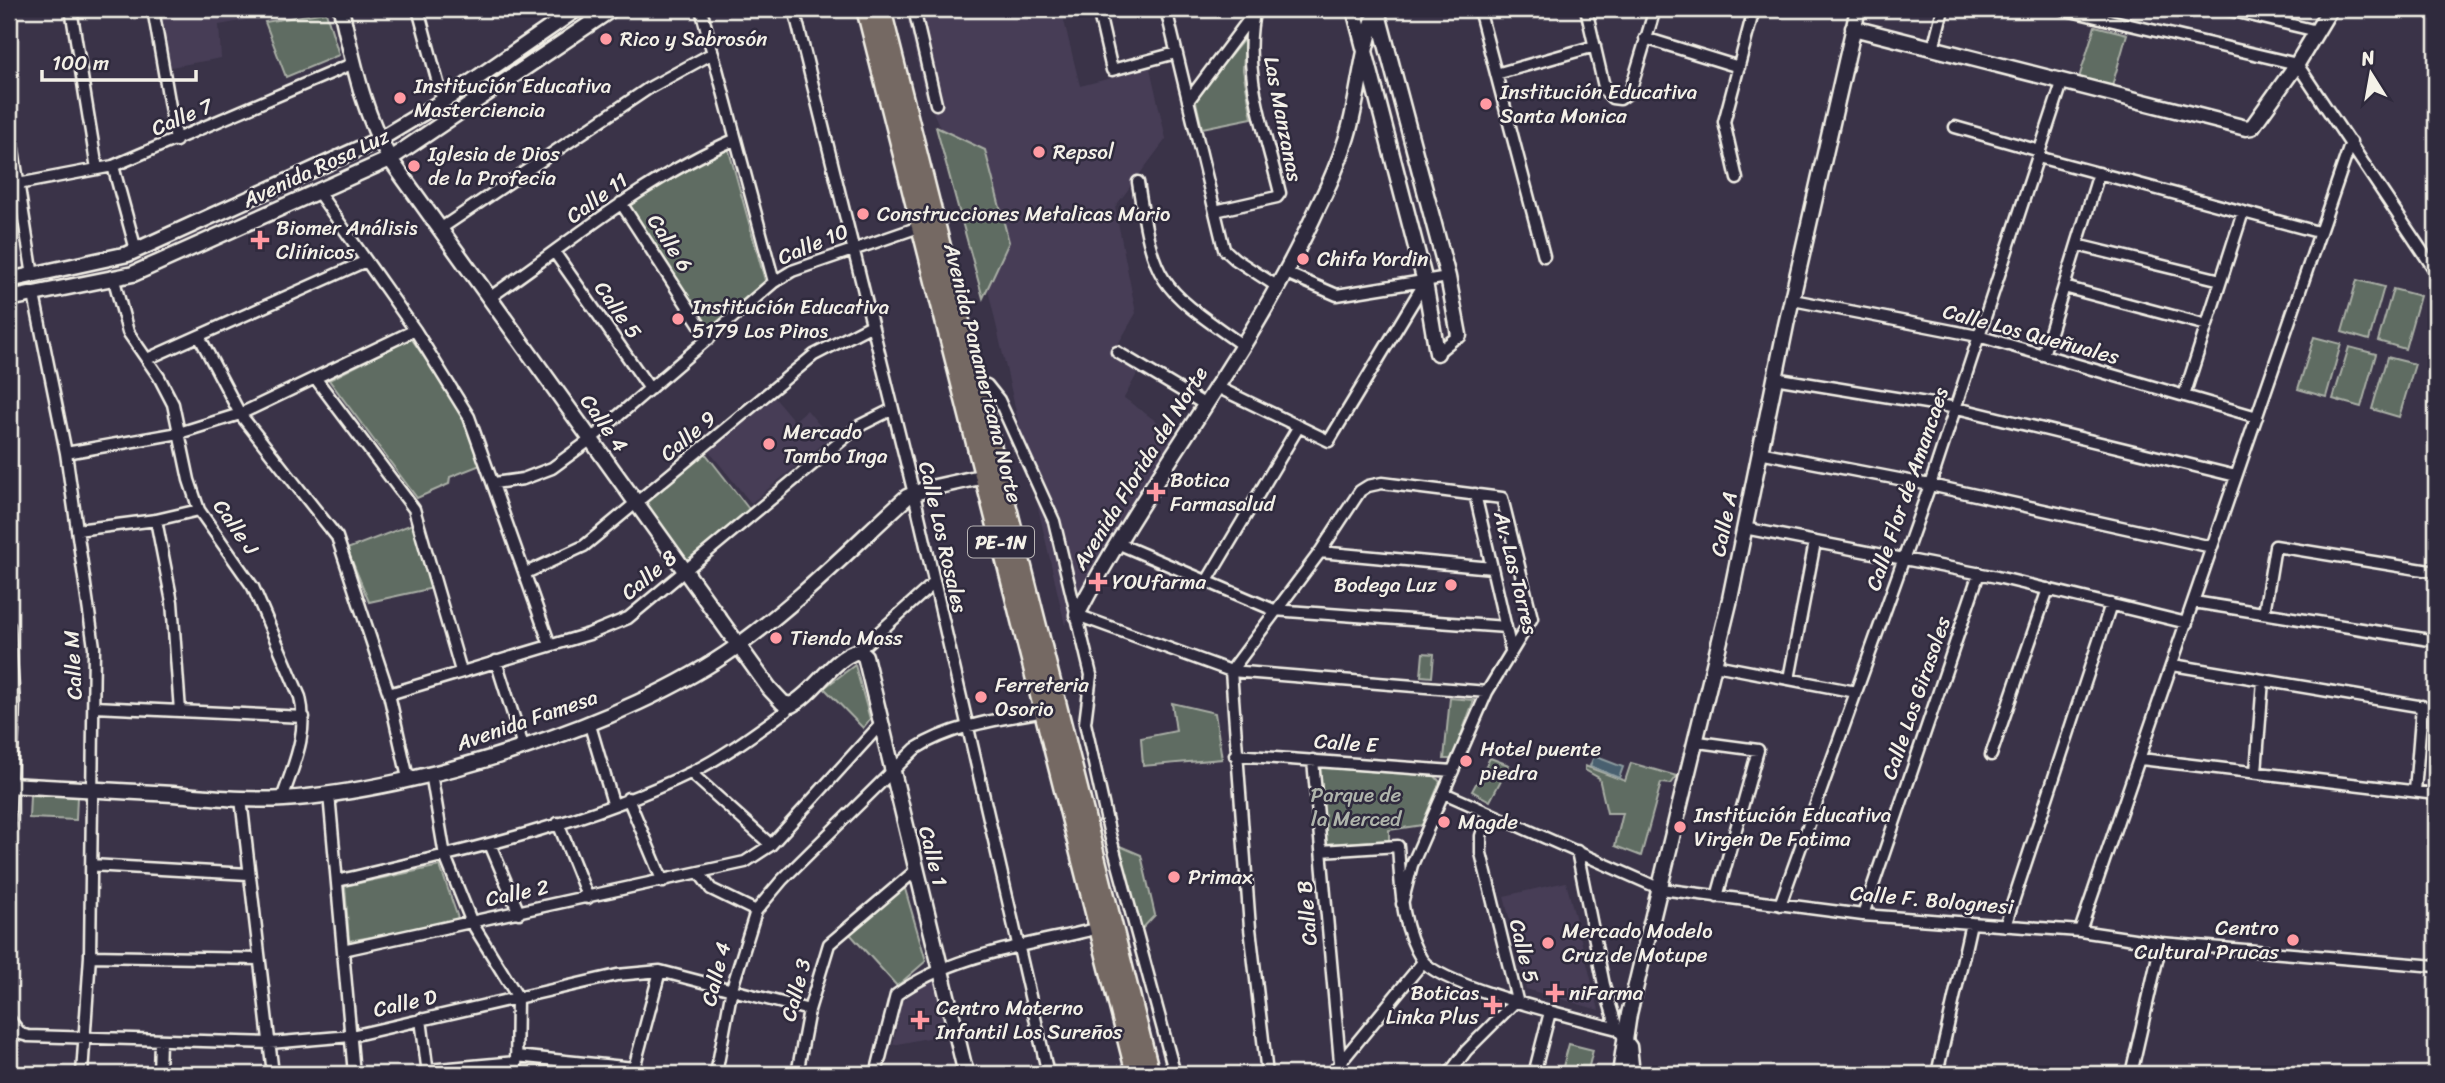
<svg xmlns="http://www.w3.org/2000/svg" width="2445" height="1083" font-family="Sriracha,sans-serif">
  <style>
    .built { fill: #473e56 }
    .green { fill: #5e6c62; stroke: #a9aea5; stroke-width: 2 }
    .water { fill: #48616f; stroke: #8d9b9f; stroke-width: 2 }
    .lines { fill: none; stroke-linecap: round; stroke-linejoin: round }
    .street-casing { stroke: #f4f1e8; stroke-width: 15 }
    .secondary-casing { stroke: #f4f1e8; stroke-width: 19 }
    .highway-casing { stroke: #f4f1e8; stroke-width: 23 }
    .street { stroke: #2f2a3d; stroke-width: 10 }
    .secondary { stroke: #2f2a3d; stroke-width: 14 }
    .highway { stroke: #756964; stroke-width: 18 }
    .poi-dot { fill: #ff9aa2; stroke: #2f2a3d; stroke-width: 2.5 }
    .labels { text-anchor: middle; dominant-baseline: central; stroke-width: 5; stroke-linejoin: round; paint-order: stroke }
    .shield { fill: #2f2a3d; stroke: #b9b5b5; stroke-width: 2 }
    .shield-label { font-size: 19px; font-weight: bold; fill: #f4f1e8 }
    .poi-label { font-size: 21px; fill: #f4f1e8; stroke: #2f2a3d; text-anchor: start }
    .street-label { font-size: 21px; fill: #f4f1e8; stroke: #2f2a3d }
    .park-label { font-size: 21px; fill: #b0b5ac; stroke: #2f2a3d }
  </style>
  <rect width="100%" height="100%" fill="#3a3348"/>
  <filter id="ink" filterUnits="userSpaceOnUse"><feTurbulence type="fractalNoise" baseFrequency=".0143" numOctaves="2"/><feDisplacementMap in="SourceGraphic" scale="14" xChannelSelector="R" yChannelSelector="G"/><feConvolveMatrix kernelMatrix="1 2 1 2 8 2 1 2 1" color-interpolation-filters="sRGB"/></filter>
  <g filter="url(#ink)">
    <path class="built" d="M153 9H305L219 25 221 58 165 68Z
      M905 9H1061L1080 86 1150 68 1166 139 1115 207 1136 313 1113 353 1138 372 1124 398 1178 437 1065 625 984 272 939 125 924 92Z
      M774 397 794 421 807 410 830 438 751 503 708 450Z
      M1566 882 1599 1010 1526 989 1504 896Z
      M934 978 947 1034 893 1045 902 1001Z"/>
    <path class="green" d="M326 12 339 55 286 77 265 22Z
      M2095 26 2127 34 2112 86 2079 78Z
      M1245 38 1243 70 1252 118 1202 128 1195 98Z
      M936 127 985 150 1009 242 983 298Z
      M728 147 766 284 708 330 626 205 691 164Z
      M2357 280 2384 287 2369 340 2342 332Z
      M2393 289 2420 296 2405 349 2378 341Z
      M2314 337 2341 344 2326 397 2298 389Z
      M411 338 469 423 483 464 450 477 449 484 417 498 329 380Z
      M2349 347 2376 354 2361 407 2333 399Z
      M2387 357 2415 364 2399 417 2372 409Z
      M702 449 752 513 684 571 636 504Z
      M415 523 433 588 369 602 347 549Z
      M1423 653 1434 654 1432 677 1421 676Z
      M855 665 870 719 863 728 824 688Z
      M1450 698 1474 700 1452 759H1444Z
      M1172 703 1215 713 1222 759 1143 766 1141 738 1176 731Z
      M1490 758 1509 765 1490 801 1472 791Z
      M1631 763 1677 776 1671 784 1661 783 1641 856 1615 846 1623 813H1607L1599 778 1585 770V766L1625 781Z
      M1316 767 1435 776 1440 782 1422 825 1389 830V840L1324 844Z
      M30 795 77 796 76 820 29 818Z
      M1115 844 1141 855 1155 915 1140 931Z
      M440 866 459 921 349 941 345 886Z
      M903 882 926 961 897 986 850 934Z
      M1569 1044 1593 1050 1587 1074H1561Z"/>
    <path class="water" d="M1594 756 1623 767 1619 778 1590 766Z"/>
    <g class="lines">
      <defs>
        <path id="street" d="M71 9 97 169
          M153 9 176 141
          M418 9 443 101
          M701 9 774 282
          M794 9 914 494 1048 1074
          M914 9 936 104
          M1098 9 1112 70 1176 53
          M1166 9 1224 249 1235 259 1278 287
          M1479 9 1544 256
          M1586 9 1605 91 1612 98 1620 99 1630 92 1655 9
          M2062 9 2297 64 2436 272
          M2225 9 2317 31
          M1645 38 1739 67
          M1933 49 1943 9
          M1496 74 1595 46
          M1188 101 1250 18
          M9 124 33 276
          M1955 127 2040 151
          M2038 157 2318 232
          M113 166 136 250
          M1737 179 1724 122 1754 9
          M1138 182C1154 285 1158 286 1242 345
          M18 184 113 166 354 63
          M318 192 415 330 469 417 550 645
          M621 203 709 339
          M1215 211 1277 197 1280 193C1266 134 1240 69 1255 9
          M440 229 649 88 713 53
          M2077 245 2221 280
          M555 253 650 389
          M1286 273 1337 295 1448 277
          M114 280 128 332 159 377 173 404 189 480 199 510 253 587 300 697C309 733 293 766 282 799
          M2064 287 2207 325
          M34 295 66 453 94 647 90 956 82 1074
          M489 298C569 243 644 179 734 140
          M1793 300 1978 336 2257 417
          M199 336 240 414 337 537 389 694 408 778
          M1117 352 1204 404
          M1437 353 1459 335
          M2043 355 2099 173
          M147 359 366 261
          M1774 378 1957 408 2236 476
          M316 379 414 509 461 671
          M975 381 987 385 999 400 1054 521 1091 675 1085 723 1110 835 1175 1074
          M1215 386 1329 441 1425 282
          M2184 396 2243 212
          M1759 452 1930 485 2212 547
          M66 453 179 433 240 414 415 330
          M494 483 523 479 552 468 590 440 774 282 792 271 922 226
          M1475 494 1511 650
          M156 520 172 602 180 711
          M1744 528 1997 577 2187 623
          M77 530 156 520 199 510
          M1117 543 1274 610 1506 627
          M1320 552 1492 568
          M526 573 584 546 814 355 872 325
          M1207 581 1299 426
          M2194 602 2436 641
          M2264 613 2275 546 2436 572
          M1077 615 1231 671 1487 692
          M9 626 14 704 9 827
          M858 651 934 583
          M496 661 523 746
          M1715 665 1856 692
          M2173 665 2436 709
          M1789 679 1815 542
          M389 694 589 634 628 618 859 426 893 409
          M95 707 304 717
          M589 722 613 803
          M1698 742 1758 750 1717 897
          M1235 755 1453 771
          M1991 755 2048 589
          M2141 759 2436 794
          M1313 760 1340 1062
          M2256 772 2263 680
          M431 773 445 856 472 923 517 996 516 1074
          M691 773 771 845
          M2415 791 2422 706
          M1444 793 1661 889 1863 915 2080 931 2161 943 2436 966
          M329 794 354 1074
          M628 798 663 882
          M241 799 273 1074
          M558 823 588 898
          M490 844 519 913
          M1321 851 1398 846C1401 884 1400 926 1422 960 1441 987 1581 1019 1617 1029
          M1577 851 1604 985 1617 1028 1631 1046 1634 1074
          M91 865 248 874
          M700 874 711 889 756 911
          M337 881C456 853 581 826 692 772 725 756 755 733 786 711L789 705
          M1780 905 1930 485 2062 83
          M1863 915 1979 573
          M2005 926 2111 604
          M2080 931 2351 142
          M343 950 745 862 771 845 881 724
          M90 956 259 959
          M9 1019 21 1034 28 1036 270 1043 351 1036 617 975 660 971 809 1010
          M421 1019 428 1074
          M516 1056 634 1068
          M428 1070 516 1062
          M633 1072 660 971
          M159 1074 160 1040
          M716 1074 732 988 756 911 782 880 915 749C952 725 1001 719 1044 711
          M797 1074 809 1010 829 944 915 871
          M876 1074 896 995C953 953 1032 945 1100 928
          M1267 1074 1250 928 1231 671 1320 552 1360 491 1368 486 1382 483 1502 498 1532 618 1487 692 1412 865 1402 904
          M1331 1074 1423 962
          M1449 1074 1466 1051 1517 1000 1481 853V836L1489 813
          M1534 1074 1550 1012
          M1937 1074 1971 923
          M2131 1074 2161 943"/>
        <path id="secondary" d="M341 9C353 60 363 114 390 159L769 688 783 703 791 705C816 692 831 659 858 651L865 656 966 1074
          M1354 9 1425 282 1437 353
          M1377 10 1448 277 1459 335
          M1853 28 2246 128 2252 127 2297 64 2330 9
          M9 280 128 254 378 140 451 96 577 9
          M9 299 133 274 390 159 612 9
          M1077 615C1150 475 1253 351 1318 207 1332 179 1345 149 1352 118 1361 79 1363 48 1377 9
          M9 785C63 788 118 791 173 794 209 797 247 801 284 799 418 790 627 725 736 647 798 603 852 547 907 497L926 489 985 476
          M1620 1074 1629 1014 1730 599 1786 325 1858 9"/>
        <path id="highway" d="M866 9 1136 1074
          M881 9 1150 1074"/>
      </defs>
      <use href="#street" class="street-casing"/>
      <use href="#secondary" class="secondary-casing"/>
      <use href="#highway" class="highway-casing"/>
      <use href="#street" class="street"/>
      <use href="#secondary" class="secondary"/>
      <use href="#highway" class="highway"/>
    </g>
  </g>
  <g class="poi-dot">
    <circle cx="606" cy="39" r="7"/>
    <circle cx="400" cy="98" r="7"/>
    <circle cx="1486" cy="104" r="7"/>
    <circle cx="1039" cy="152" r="7"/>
    <circle cx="414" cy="166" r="7"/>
    <circle cx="863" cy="214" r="7"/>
    <path d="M256.5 229.5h7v7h7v7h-7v7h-7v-7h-7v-7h7z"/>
    <circle cx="1303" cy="259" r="7"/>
    <circle cx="678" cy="319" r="7"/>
    <circle cx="769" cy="444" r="7"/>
    <path d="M1152.5 481.5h7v7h7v7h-7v7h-7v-7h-7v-7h7z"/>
    <path d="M1094.5 571.5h7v7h7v7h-7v7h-7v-7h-7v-7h7z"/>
    <circle cx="1451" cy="585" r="7"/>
    <circle cx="776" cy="638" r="7"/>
    <circle cx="981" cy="697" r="7"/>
    <circle cx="1466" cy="761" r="7"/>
    <circle cx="1444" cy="822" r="7"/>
    <circle cx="1680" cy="827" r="7"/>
    <circle cx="1174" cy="877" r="7"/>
    <circle cx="2293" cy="940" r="7"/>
    <circle cx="1548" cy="943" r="7"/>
    <path d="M1551.5 982.5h7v7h7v7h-7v7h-7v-7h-7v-7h7z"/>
    <path d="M1489.5 994.5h7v7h7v7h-7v7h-7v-7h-7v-7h7z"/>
    <path d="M916.5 1009.5h7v7h7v7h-7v7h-7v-7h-7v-7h7z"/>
  </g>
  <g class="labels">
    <rect class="shield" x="968" y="526.5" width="66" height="31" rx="5"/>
    <g class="shield-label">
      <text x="1001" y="542">PE-1N</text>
    </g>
    <g class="poi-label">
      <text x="620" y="39">Rico y Sabrosón</text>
      <text x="414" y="86">Institución Educativa<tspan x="414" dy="24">Masterciencia</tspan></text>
      <text x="1500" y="92">Institución Educativa<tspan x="1500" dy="24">Santa Monica</tspan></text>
      <text x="1053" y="152">Repsol</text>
      <text x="428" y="154">Iglesia de Dios<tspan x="428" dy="24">de la Profecia</tspan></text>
      <text x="877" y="214">Construcciones Metalicas Mario</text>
      <text x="276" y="228">Biomer Análisis<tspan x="276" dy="24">Cliínicos</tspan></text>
      <text x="1317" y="259">Chifa Yordin</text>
      <text x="692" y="307">Institución Educativa<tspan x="692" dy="24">5179 Los Pinos</tspan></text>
      <text x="783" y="432">Mercado<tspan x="783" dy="24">Tambo Inga</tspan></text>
      <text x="1170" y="480">Botica<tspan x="1170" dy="24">Farmasalud</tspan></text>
      <text x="1112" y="582">YOUfarma</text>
      <text x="1437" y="585" text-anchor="end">Bodega Luz</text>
      <text x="790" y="638">Tienda Mass</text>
      <text x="995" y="685">Ferreteria<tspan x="995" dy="24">Osorio</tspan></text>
      <text x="1480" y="749">Hotel puente<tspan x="1480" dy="24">piedra</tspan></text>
      <text x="1694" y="815">Institución Educativa<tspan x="1694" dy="24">Virgen De Fatima</tspan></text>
      <text x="1458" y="822">Magde</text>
      <text x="1188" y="877">Primax</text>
      <text x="2279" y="928" text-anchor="end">Centro<tspan x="2279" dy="24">Cultural Prucas</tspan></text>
      <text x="1562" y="931">Mercado Modelo<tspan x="1562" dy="24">Cruz de Motupe</tspan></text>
      <text x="1479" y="993" text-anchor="end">Boticas<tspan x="1479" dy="24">Linka Plus</tspan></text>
      <text x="1569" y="993">niFarma</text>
      <text x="936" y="1008">Centro Materno<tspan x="936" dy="24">Infantil Los Sureños</tspan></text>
    </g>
    <g class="street-label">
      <text transform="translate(182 117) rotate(-23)">Calle 7</text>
      <text transform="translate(1283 119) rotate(79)">Las Manzanas</text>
      <text transform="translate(316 168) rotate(-25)">Avenida Rosa Luz</text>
      <text transform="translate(597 198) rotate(-36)">Calle 11</text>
      <text transform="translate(670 243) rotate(57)">Calle 6</text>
      <text transform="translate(813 244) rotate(-23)">Calle 10</text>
      <text transform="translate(618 310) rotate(55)">Calle 5</text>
      <text transform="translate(2031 334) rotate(15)">Calle Los Queñuales</text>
      <text transform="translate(983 373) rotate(76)">Avenida Panamericana Norte</text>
      <text transform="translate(604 423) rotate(55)">Calle 4</text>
      <text transform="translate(688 436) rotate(-40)">Calle 9</text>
      <text transform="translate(1140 468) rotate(-58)">Avenida Florida del Norte</text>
      <text transform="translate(1907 489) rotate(-71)">Calle Flor de Amancaes</text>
      <text transform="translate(1724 524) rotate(-79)">Calle A</text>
      <text transform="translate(236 527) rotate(55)">Calle J</text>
      <text transform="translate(943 537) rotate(77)">Calle Los Rosales</text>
      <text transform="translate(1516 573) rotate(76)">Av. Las Torres</text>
      <text transform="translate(649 575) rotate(-40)">Calle 8</text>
      <text transform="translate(73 665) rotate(-93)">Calle M</text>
      <text transform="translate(1916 698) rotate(-71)">Calle Los Girasoles</text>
      <text transform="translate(527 720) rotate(-19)">Avenida Famesa</text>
      <text transform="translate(1346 743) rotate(4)">Calle E</text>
      <text transform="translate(933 856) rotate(76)">Calle 1</text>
      <text transform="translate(517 893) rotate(-12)">Calle 2</text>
      <text transform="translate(1932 900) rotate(5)">Calle F. Bolognesi</text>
      <text transform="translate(1307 913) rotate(-95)">Calle B</text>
      <text transform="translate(1524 951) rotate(76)">Calle 5</text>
      <text transform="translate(716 974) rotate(-76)">Calle 4</text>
      <text transform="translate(796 990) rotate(-75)">Calle 3</text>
      <text transform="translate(405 1003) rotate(-13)">Calle D</text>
    </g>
    <g class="park-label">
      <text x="1356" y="795">Parque de<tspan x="1356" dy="24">la Merced</tspan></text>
    </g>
  </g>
  <rect width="2445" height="1083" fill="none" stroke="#2f2a3d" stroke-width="35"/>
  <rect x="18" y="18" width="2410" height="1048" fill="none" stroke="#f4f1e8" stroke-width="2.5" filter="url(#ink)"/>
  <g transform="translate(2371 74) rotate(349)" stroke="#2f2a3d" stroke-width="5" paint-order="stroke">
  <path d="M0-5L12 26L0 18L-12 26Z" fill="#f4f1e8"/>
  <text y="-10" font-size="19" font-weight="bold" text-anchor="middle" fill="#f4f1e8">N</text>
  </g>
  <path d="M42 70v10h154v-10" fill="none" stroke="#f4f1e8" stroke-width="3.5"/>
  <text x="52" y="70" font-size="21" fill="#f4f1e8" stroke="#2f2a3d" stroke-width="5" paint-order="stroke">100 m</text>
</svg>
